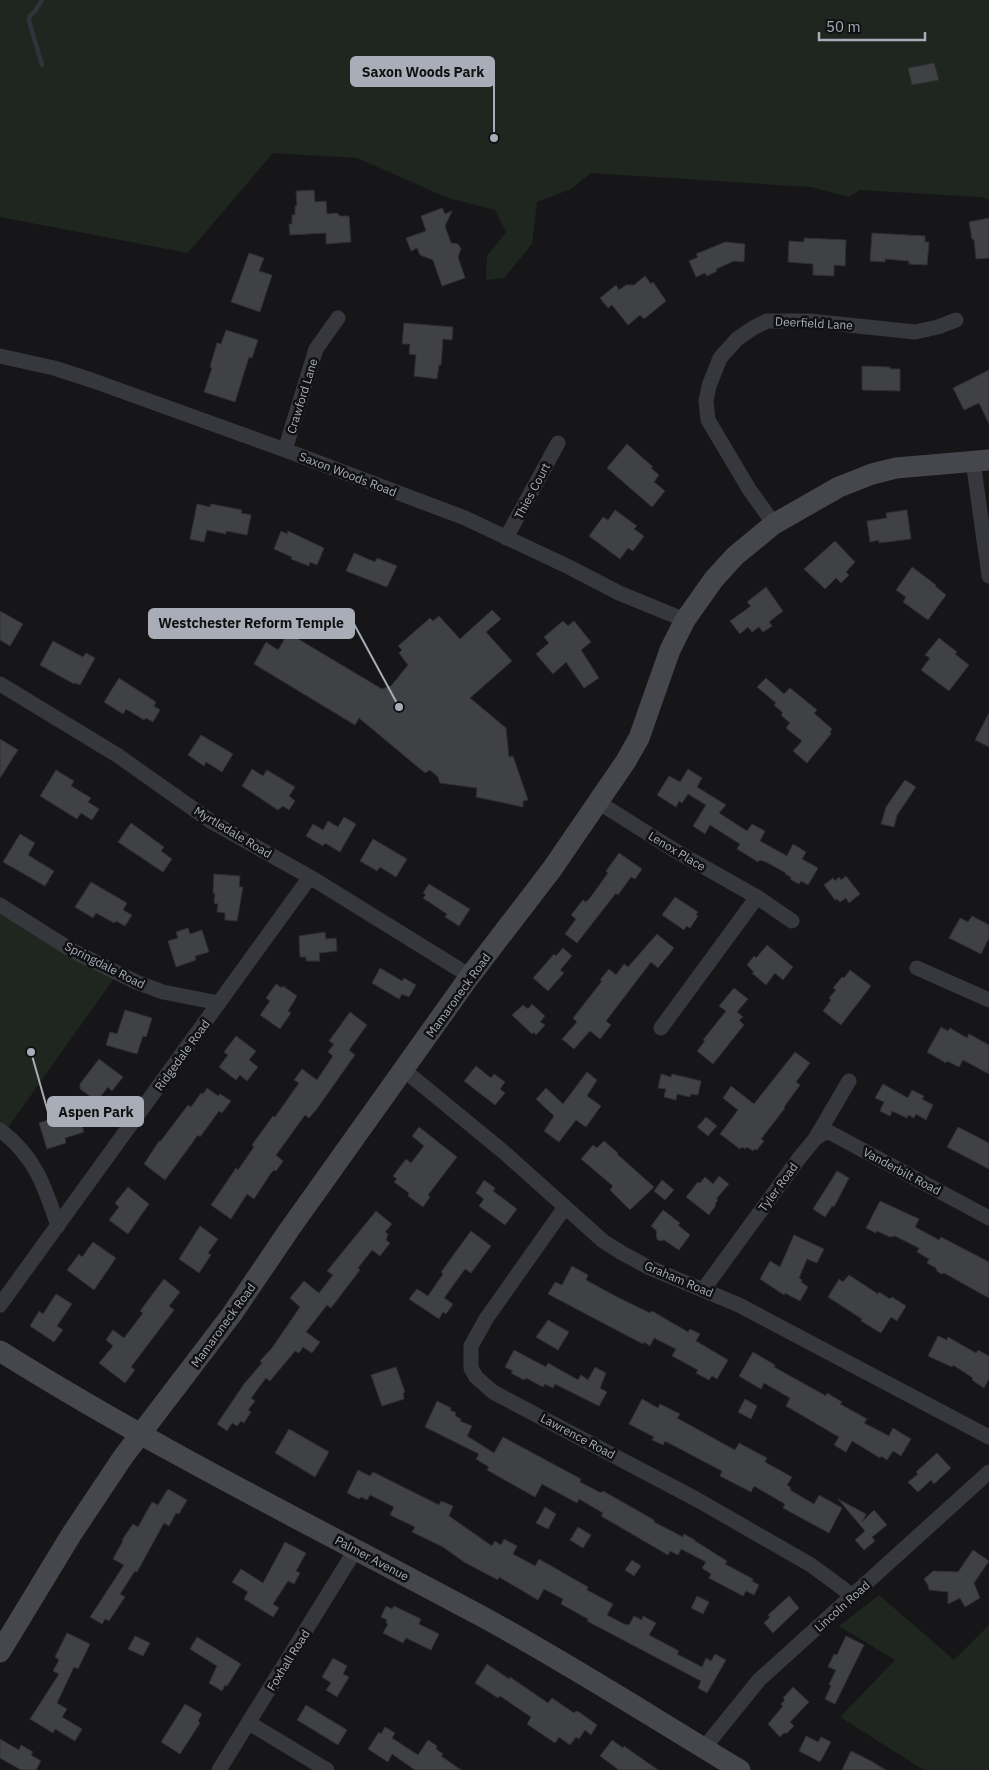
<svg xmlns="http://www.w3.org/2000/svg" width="989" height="1770" font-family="'IBM Plex Sans',sans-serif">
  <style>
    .green { fill: #1e261f }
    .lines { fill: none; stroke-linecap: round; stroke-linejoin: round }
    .stream { stroke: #2c353c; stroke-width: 4.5 }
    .building { fill: #404145; stroke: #303034 }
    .street { stroke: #37383d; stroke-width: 15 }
    .secondary { stroke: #45474d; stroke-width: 21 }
    .labels { text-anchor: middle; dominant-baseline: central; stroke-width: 5; stroke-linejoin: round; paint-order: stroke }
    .street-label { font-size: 12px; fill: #a8adb8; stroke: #111113 }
    .leader { fill: none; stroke: #a8adb8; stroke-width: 2 }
    .callout-dot { fill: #a8adb8; stroke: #111113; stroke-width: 2 }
    .callout { fill: #a8adb8; stroke: #a8adb8; stroke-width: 2 }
    .callout-label { font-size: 14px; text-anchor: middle; font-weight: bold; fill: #111 }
  </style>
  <rect width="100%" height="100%" fill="#161618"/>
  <path class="green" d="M0 0H989V200L981 197 860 190 849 197 811 187 591 173 571 189 537 202 532 244 504 278 486 280 487 256 506 232 495 210 448 198 357 158 273 153 188 253 0 217Z
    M0 903 118 973 4 1133 0 1131Z
    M879 1595 954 1660 989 1625V1770H924L840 1717 895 1660 839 1626Z"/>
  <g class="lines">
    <path class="stream" d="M42 0 35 11 30 16 29 21 42 65"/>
  </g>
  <path class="building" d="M934 63 939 80 912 85 908 68Z
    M314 190 315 202 326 201 327 214 337 213 340 216H349L351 242 326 244V233L290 235 289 224H292V215H295V206H297L296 191Z
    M442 208 445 214 452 211 445 226 451 243 458 244 461 249 458 257 465 278 442 286 433 260 420 255 417 248 411 251 406 238 426 231 421 216Z
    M989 218V258L976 259 974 240 972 239 969 222Z
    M872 233 925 236V242H929L927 265 909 264V261L885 259V262L870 261Z
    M804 238 846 240 845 266 834 265V276L813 275V264L788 262 789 241 804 242Z
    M725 242 745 244 744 262 734 261 716 269 717 271 707 276 705 273 696 277 689 261 698 257 696 254Z
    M249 253 264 258 259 271 272 275 260 312 231 302Z
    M645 276 651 284 653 282 666 301 644 319 640 315 628 325 612 305 608 308 600 298 616 285 619 290 626 285H634Z
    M404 323 453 327 452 340 443 339 441 365H439L437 379 414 376 416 355 409 354 410 344H402Z
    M226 330 258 340 252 358 249 357 235 402 204 392 212 368 210 367 217 343 221 344Z
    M862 366 890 367V369H900V391L862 390Z
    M989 370V424L979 403 964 410 953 388Z
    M627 444 653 467 651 468 659 475 654 482 665 491 652 507 607 468Z
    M197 504 210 507 211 504 222 506 242 510 241 513 251 515 247 535 226 531V534L207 530 204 542 190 539Z
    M615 510 637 526 634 529 644 536 633 551 628 548 620 559 589 536 603 517 608 520Z
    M907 510 911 539 879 543V540L870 542 867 521 887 518 886 513Z
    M281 531 287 534 288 531 324 548 317 565 310 562 309 566 291 559 292 557 274 549Z
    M835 541 855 562 846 572 849 575 841 583 836 578 825 589 804 569Z
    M354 553 375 562 377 558 397 566 387 587 346 571Z
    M912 567 936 585 935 586 946 595 928 620 903 602 906 597 896 590Z
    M766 587 783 611 769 622 772 626 763 632 759 627 752 632 748 627 740 634 730 621 751 606 747 602Z
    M492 610 501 619 486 632 512 661 470 698 506 728 509 757 513 756 528 800 523 801V807L476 797 477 788 440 783 438 777 430 770 425 773 359 718 355 725 254 664 266 642 278 650 288 633 382 689 391 686 408 665 399 653 402 650 398 646 430 618 433 621 439 616 460 639Z
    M0 611 23 624 10 646 0 640Z
    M563 621 568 626 574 621 591 642 581 650 599 678 584 688 566 662 553 674 536 654 549 643 544 637Z
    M939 638 957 652 955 654 969 665 949 691 921 670 930 658 925 655Z
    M53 641 83 657 86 653 95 658 80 685 75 683 74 684 40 665Z
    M119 678 156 702 154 706 160 710 153 722 146 718 144 720 126 709 123 714 104 702Z
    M766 678 784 694 790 688 817 710 814 713 832 729 830 732 831 734 807 763 793 751 802 741 786 728 790 723 781 715 783 713 774 705 776 703 757 687Z
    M989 713V747L975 740Z
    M201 735 233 754 222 772 206 762 204 766 188 755Z
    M0 739 18 750 0 778Z
    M252 769 263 776 267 770 295 787 289 796 295 801 289 810 283 806 278 810 242 786Z
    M688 769 702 778 697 787 726 805 719 813 747 831 752 824 765 831 760 841 787 856 793 844 806 852 802 859 818 868 808 885 801 881 799 884 790 879 791 877 785 874 786 873 766 862 760 860 758 862 742 852 737 849 740 844 710 825 705 834 693 826 706 805 688 794 682 803 679 801 676 807 657 795 669 776 680 782Z
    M56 770 74 781 71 786 91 798 88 802 99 809 92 820 81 813 77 819 40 796Z
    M905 780 916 787 897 815 894 827 881 824 886 807Z
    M344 817 356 824 340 852 325 843 323 846 306 836 313 824 323 830 328 821 338 827Z
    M131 823 164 847 161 851 172 859 163 872 118 842Z
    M20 834 35 843 28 855 54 871 45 886 3 862Z
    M373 839 407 859 396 877 380 867 377 871 360 861Z
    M619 853 642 869 635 879 631 877 618 895 616 893 577 943 565 934 576 919 571 915 583 900 586 902 590 898 608 873 606 871Z
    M214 874 240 876 239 887H243L237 921 225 920V913L217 912 218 904 214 903 215 894 213 893Z
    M846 876 860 894 849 903 846 898 840 902 837 899 835 900 824 885 833 878 835 881 839 877 841 880Z
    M91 882 127 903 123 910 132 915 125 926 116 921 114 923 96 913 93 918 75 907Z
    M429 884 470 909 459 926 445 917 447 914 423 898 426 895 423 893Z
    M675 897 698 912 696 915 698 916 690 928 686 926 684 930 662 915Z
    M972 916 989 925V938L981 954 949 938 960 918 968 922Z
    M188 928 190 934 202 930 209 952 195 956 196 960 176 967 168 941 178 938 176 932Z
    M325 932 326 939 336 938 337 951 319 953 320 961H306V957H300L299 936Z
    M657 934 674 948 658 968 651 962 606 1021 611 1025 600 1039 590 1031 574 1049 562 1039 577 1022 573 1018 602 981 600 980 609 969 616 975 624 964 628 967Z
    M767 945 793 967 783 980 775 973 766 985 752 973 754 972 747 965 754 956 756 958Z
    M563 948 572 956 560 970 564 973 548 991 533 978 554 954 556 956Z
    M380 968 402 981 404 978 416 985 409 997 402 994 399 999 372 983Z
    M850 970 871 986 841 1025 823 1011 831 1000 829 998 836 990 833 988 842 977 844 978Z
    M276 984 282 988 283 986 297 996 288 1011 291 1013 280 1029 260 1015 270 1001 266 998Z
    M734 988 748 999 737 1012 743 1017 739 1020 744 1025 713 1064 697 1051 705 1041 703 1040 726 1011 719 1006Z
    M532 1004 545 1016 540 1022 545 1025 536 1035 534 1032 532 1034 512 1015 523 1005 528 1009Z
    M125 1010 152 1018 146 1037 143 1036 137 1054 106 1045 110 1032 117 1034Z
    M350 1012 367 1025 349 1050 355 1055 316 1110 309 1118 305 1115 276 1155 283 1161 276 1171 274 1170 271 1173 254 1199 247 1194 231 1219 211 1205 236 1168 238 1170 254 1147 252 1145 273 1116 275 1117 299 1083 294 1080 302 1069 317 1080 333 1056 328 1052 334 1044 329 1041Z
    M941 1027 948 1031 950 1028 967 1038 969 1034 989 1045V1074L963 1060 959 1067 947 1061 946 1063 927 1052Z
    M236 1036 256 1051 249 1060 258 1067 247 1081 240 1075 236 1080 219 1067 228 1055 224 1052Z
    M795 1052 810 1063 796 1082 800 1085 784 1107 785 1108 761 1139 764 1141 757 1150 754 1149 753 1151 747 1147 745 1149 742 1147 740 1149 720 1134 738 1110 723 1098 731 1086 754 1104Z
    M99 1059 123 1077 112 1091 108 1087 97 1101 80 1089V1084Z
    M476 1066 491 1078 494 1074 505 1082 500 1089 505 1093 495 1105 464 1081Z
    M587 1072 597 1080 587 1096 601 1106 586 1127 576 1120 559 1142 544 1131 554 1116 536 1099 546 1088 563 1104Z
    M661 1074 671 1077 672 1074 701 1081 698 1095 691 1094 690 1097 677 1094 676 1100 664 1097 666 1089 658 1088Z
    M883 1084 908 1098 912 1090 924 1096 922 1099 933 1105 926 1120 916 1114 914 1118 908 1115 907 1118 892 1111 890 1116 880 1111 884 1102 875 1098Z
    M207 1088 218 1096 220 1094 231 1101 222 1113 219 1111 200 1137 198 1135 165 1180 144 1164 159 1141 160 1142 188 1105 191 1107 201 1093 203 1094Z
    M77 1110 84 1132 65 1138 66 1143 47 1149 39 1123Z
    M706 1117 717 1126 708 1136 697 1127Z
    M419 1127 457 1157 428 1195 430 1197 423 1207 408 1196 409 1193 394 1182 397 1179 393 1176 406 1159 411 1163 424 1146 412 1136Z
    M958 1127 989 1143V1169L947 1147Z
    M604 1141 618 1153 617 1154 654 1187 630 1210 610 1190 613 1186 581 1159 593 1145 597 1148Z
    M837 1171 849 1178 834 1207 832 1206 825 1217 813 1209Z
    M719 1176 729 1184 716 1199 718 1200 715 1204 716 1205 709 1215 686 1197 698 1182 700 1183 705 1177 713 1184Z
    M484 1180 495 1188 493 1191 517 1209 505 1225 479 1206 484 1199 476 1193Z
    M662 1180 674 1190 665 1200 654 1191Z
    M128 1187 149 1204 128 1234 109 1220 119 1207 115 1203Z
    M880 1201 919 1219 915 1227 939 1240 941 1237 989 1262V1298L944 1273 941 1274 937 1271 936 1268 927 1263 929 1259 917 1252 919 1248 895 1236 890 1237 877 1231 876 1233 866 1228Z
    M663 1210 680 1223 678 1225 690 1235 679 1250 664 1240 659 1241 657 1239 656 1230 651 1226Z
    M376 1211 392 1224 385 1232 388 1234 386 1240 390 1243 380 1256 372 1250 358 1268 360 1270 331 1308 327 1305 306 1332 320 1342 312 1353 303 1347 299 1353 295 1351 270 1381 266 1378 251 1398 255 1401 248 1410 251 1412 244 1423 241 1421 237 1426 232 1423 227 1431 217 1424 244 1384 262 1363 260 1361 272 1348 300 1307 290 1298 304 1281 319 1293 333 1275 327 1271Z
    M200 1226 218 1239 208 1253 211 1255 199 1273 179 1259Z
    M471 1231 491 1246 471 1273 465 1269 444 1298 453 1304 446 1314 443 1312 439 1319 409 1299 417 1289 428 1296 443 1274 441 1272Z
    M794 1235 824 1249 817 1263 807 1259 799 1278 802 1280 801 1282 808 1287 800 1301 785 1293 784 1295 760 1279 770 1261 780 1267Z
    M93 1242 116 1258 94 1290 67 1270 79 1254 82 1257Z
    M572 1266 588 1275 586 1280 617 1297 650 1313 652 1311 688 1332 690 1329 700 1334 696 1341 728 1360 717 1379 712 1376 709 1380 696 1373 698 1370 672 1356 676 1349 654 1338 650 1346 644 1342 643 1344 548 1294 555 1282 562 1285Z
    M849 1275 878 1294 879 1292 890 1299 892 1297 906 1306 897 1321 891 1317 881 1333 861 1321 862 1319 828 1297 839 1279 843 1282Z
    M164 1279 180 1292 169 1306 174 1310 131 1367 135 1370 125 1383 99 1363 113 1346 106 1340 113 1330 124 1338 143 1313 140 1311Z
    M56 1294 72 1304 57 1326 63 1330 54 1342 30 1326 39 1311 43 1314Z
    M548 1320 569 1332 558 1350 536 1337Z
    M938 1336 947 1340 948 1337 976 1353 978 1350 989 1356V1379L984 1388 972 1380 973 1378 953 1365 952 1367 928 1356Z
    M514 1350 546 1367 548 1363 578 1380 581 1375 588 1380 595 1367 606 1373 600 1388 607 1392 599 1406 555 1384 553 1388 545 1384 543 1387 526 1378 524 1380 511 1373 513 1371 505 1367Z
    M753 1352 775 1365 774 1367 826 1396 827 1393 842 1402 840 1404 867 1419 864 1423 889 1436 893 1428 911 1439 901 1456 893 1451 887 1460 881 1456 880 1458 852 1441 846 1452 834 1445 839 1437 786 1406 790 1398 764 1383 761 1389 739 1376Z
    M396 1367 405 1392 403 1393 404 1399 382 1406 371 1375Z
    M642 1399 658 1408 660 1404 680 1414 677 1418 735 1450 739 1443 767 1458 765 1462 792 1477 787 1485 791 1488 790 1490 814 1504 819 1495 842 1508 829 1533 783 1508 785 1504 754 1486 751 1492 720 1476 722 1471 665 1441 663 1445 652 1440 654 1437 629 1424Z
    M745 1399 757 1406 751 1419 738 1412Z
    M437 1401 451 1408 450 1410 456 1413 455 1416 461 1419 460 1421 472 1426 467 1436 494 1453 503 1437 581 1479 580 1482 601 1493 603 1491 626 1504 654 1520V1522L683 1537 684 1534 695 1540V1541L727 1561 725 1564 753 1579 752 1581 759 1585 754 1595 746 1591 743 1596 709 1578 711 1574 702 1568 706 1562 681 1549 678 1555 670 1551 668 1555 601 1516 603 1513 579 1499 577 1503 542 1484 535 1497 487 1470 489 1467 476 1459 479 1454 425 1427Z
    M289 1429 329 1452 315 1477 275 1453Z
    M937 1453 951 1468 934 1484 931 1480 918 1492 908 1482 918 1474 916 1472Z
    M358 1470 370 1476 373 1472 439 1505 441 1501 453 1506 449 1516 492 1546 495 1541 501 1545 504 1539 517 1546 513 1554 535 1566 539 1559 588 1587 587 1590 613 1604 607 1615 626 1625 627 1624 629 1625 634 1616 642 1620 643 1616 656 1623 649 1635 679 1651 677 1654 702 1667 706 1658 711 1661 715 1654 726 1660 707 1693 698 1688 701 1681 587 1621 588 1619 561 1604 563 1599 544 1589 538 1600 499 1577 498 1580 464 1562 443 1547 412 1532 415 1527 390 1515 394 1507 370 1495 367 1500 361 1497 359 1499 347 1493Z
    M168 1489 187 1500 179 1514 176 1513 169 1526 164 1523 137 1572 135 1571 120 1594 125 1597 109 1621 105 1619 102 1624 90 1617 124 1565 113 1559 123 1541 122 1540 133 1524 138 1527 152 1502 158 1505Z
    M838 1499 866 1514 862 1522 874 1510 887 1525 872 1537 875 1541 864 1550 855 1540 865 1531Z
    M545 1507 556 1514 548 1529 536 1523Z
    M578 1527 591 1535 583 1548 570 1540Z
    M285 1542 306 1553 296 1571 300 1573 294 1584 288 1581 273 1604 279 1608 273 1617 244 1599 248 1592 232 1582 241 1569 263 1583Z
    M973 1550 989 1561 974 1583 980 1598 965 1607 960 1598 948 1604V1592L929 1590 928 1585 924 1579 933 1571 958 1572Z
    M632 1560 641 1566 634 1576 625 1570Z
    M697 1596 709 1602 703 1614 691 1608Z
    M789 1596 799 1608 773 1633 764 1623 770 1617 768 1615Z
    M386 1606 392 1609 394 1606 421 1619 419 1624 439 1634 431 1650 406 1638 403 1643 383 1633 388 1624 386 1623 387 1620 381 1617Z
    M67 1633 90 1644 78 1669 74 1667 57 1703 67 1709 62 1717 82 1729 75 1741 55 1729 53 1733 30 1719 59 1674 53 1671 59 1660 55 1657Z
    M135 1636 150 1643 143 1656 128 1649Z
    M846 1636 864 1645 835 1704 825 1699 831 1686 829 1684 836 1670 828 1667 834 1654 837 1655Z
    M197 1637 241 1664 227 1686 225 1685 222 1691 209 1683 217 1666 190 1649Z
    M333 1658 347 1666 343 1674 349 1677 337 1697 326 1690 331 1683 322 1677Z
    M487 1664 509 1679 510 1677 548 1703 552 1698 574 1713 576 1711 579 1712 597 1725 591 1735 585 1730 579 1739 576 1737 570 1745 559 1737 555 1743 527 1724 531 1717 500 1696 498 1698 475 1683Z
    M793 1687 809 1702 790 1722 794 1726 787 1733H784L780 1737 768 1724 783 1706 781 1704 785 1700 783 1698Z
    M185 1704 202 1714 198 1721 200 1723 180 1754 161 1742Z
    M306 1705 347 1730 338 1745 297 1720Z
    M385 1727 395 1733 392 1738 418 1755 428 1740 437 1746 436 1749 443 1754 441 1756 461 1770H415L392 1754 388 1762 368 1749 379 1732 381 1734Z
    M806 1736 818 1742 821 1737 831 1742 820 1762 799 1751Z
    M0 1739 19 1750 21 1745 33 1752 31 1755 41 1761 36 1770H21L0 1758Z
    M612 1740 623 1748 624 1746 658 1770H619L600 1756Z
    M851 1751 871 1761 886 1770H842Z"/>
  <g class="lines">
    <path class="street" d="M0 356 54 368 94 381 285 450 465 518 569 567 619 593 685 620
      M285 450 316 349 338 318
      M973 461 989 576
      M774 524 749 489 708 420 706 401 709 386 720 358 737 339 753 328 767 321H810L915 332 938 327 956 320
      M506 538 558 443
      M0 684 117 755 212 822 310 877 470 976
      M598 802 674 850 757 897 792 921
      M0 905 73 951 136 982 163 992 219 1003
      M917 968 989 1000
      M661 1028 757 897
      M404 1070 506 1154 603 1241 622 1253 648 1267 739 1305 989 1437
      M0 1130C35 1156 45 1187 58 1226
      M815 1139 822 1134 829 1132 989 1218
      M565 1207 486 1319 471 1346V1368L476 1377 493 1392 696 1499 811 1565 853 1596
      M703 1290 800 1157 815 1139 849 1081
      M0 1305 310 877
      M249 1723 327 1770
      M704 1748 759 1680 989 1472
      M219 1770 356 1549"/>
    <path class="secondary" d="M0 1351C156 1449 321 1530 483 1617 571 1665 655 1719 740 1770
      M0 1652 71 1535 123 1457 232 1314 289 1230 470 976 552 869 626 761 639 738 670 650 685 620 714 579 735 556 774 524 839 487 872 474 896 468 989 460"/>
  </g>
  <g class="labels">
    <g class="street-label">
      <text transform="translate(814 323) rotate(3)">Deerfield Lane</text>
      <text transform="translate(302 396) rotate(-73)">Crawford Lane</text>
      <text transform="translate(348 474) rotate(21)">Saxon Woods Road</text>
      <text transform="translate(532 491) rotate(-62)">Thies Court</text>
      <text transform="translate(233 832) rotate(31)">Myrtledale Road</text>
      <text transform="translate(677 851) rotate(31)">Lenox Place</text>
      <text transform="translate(105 965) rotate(27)">Springdale Road</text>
      <text transform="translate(458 995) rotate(-54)">Mamaroneck Road</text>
      <text transform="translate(182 1055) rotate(-54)">Ridgedale Road</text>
      <text transform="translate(902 1171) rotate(28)">Vanderbilt Road</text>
      <text transform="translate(778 1187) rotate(-54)">Tyler Road</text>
      <text transform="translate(679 1279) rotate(23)">Graham Road</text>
      <text transform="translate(223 1325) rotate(-54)">Mamaroneck Road</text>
      <text transform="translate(578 1436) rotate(28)">Lawrence Road</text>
      <text transform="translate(372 1558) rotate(28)">Palmer Avenue</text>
      <text transform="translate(842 1606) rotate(-42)">Lincoln Road</text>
      <text transform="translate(288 1660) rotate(-58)">Foxhall Road</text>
    </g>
  </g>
  <path class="leader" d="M494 138L494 72M399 707L354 624M31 1052L48 1112"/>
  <g class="callout-dot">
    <circle cx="494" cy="138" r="5"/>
    <circle cx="399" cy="707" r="5"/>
    <circle cx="31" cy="1052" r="5"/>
  </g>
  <g class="callout">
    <rect x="351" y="57" width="143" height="29" rx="5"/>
    <rect x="149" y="609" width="205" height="29" rx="5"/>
    <rect x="48" y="1097" width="95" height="29" rx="5"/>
  </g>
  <g class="callout-label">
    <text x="423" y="77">Saxon Woods Park</text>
    <text x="251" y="628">Westchester Reform Temple</text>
    <text x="96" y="1117">Aspen Park</text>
  </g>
  <path d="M819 32v8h106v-8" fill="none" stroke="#a8adb8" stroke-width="2.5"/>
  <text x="826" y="32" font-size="15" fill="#a8adb8" stroke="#111113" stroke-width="4" paint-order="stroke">50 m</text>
</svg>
